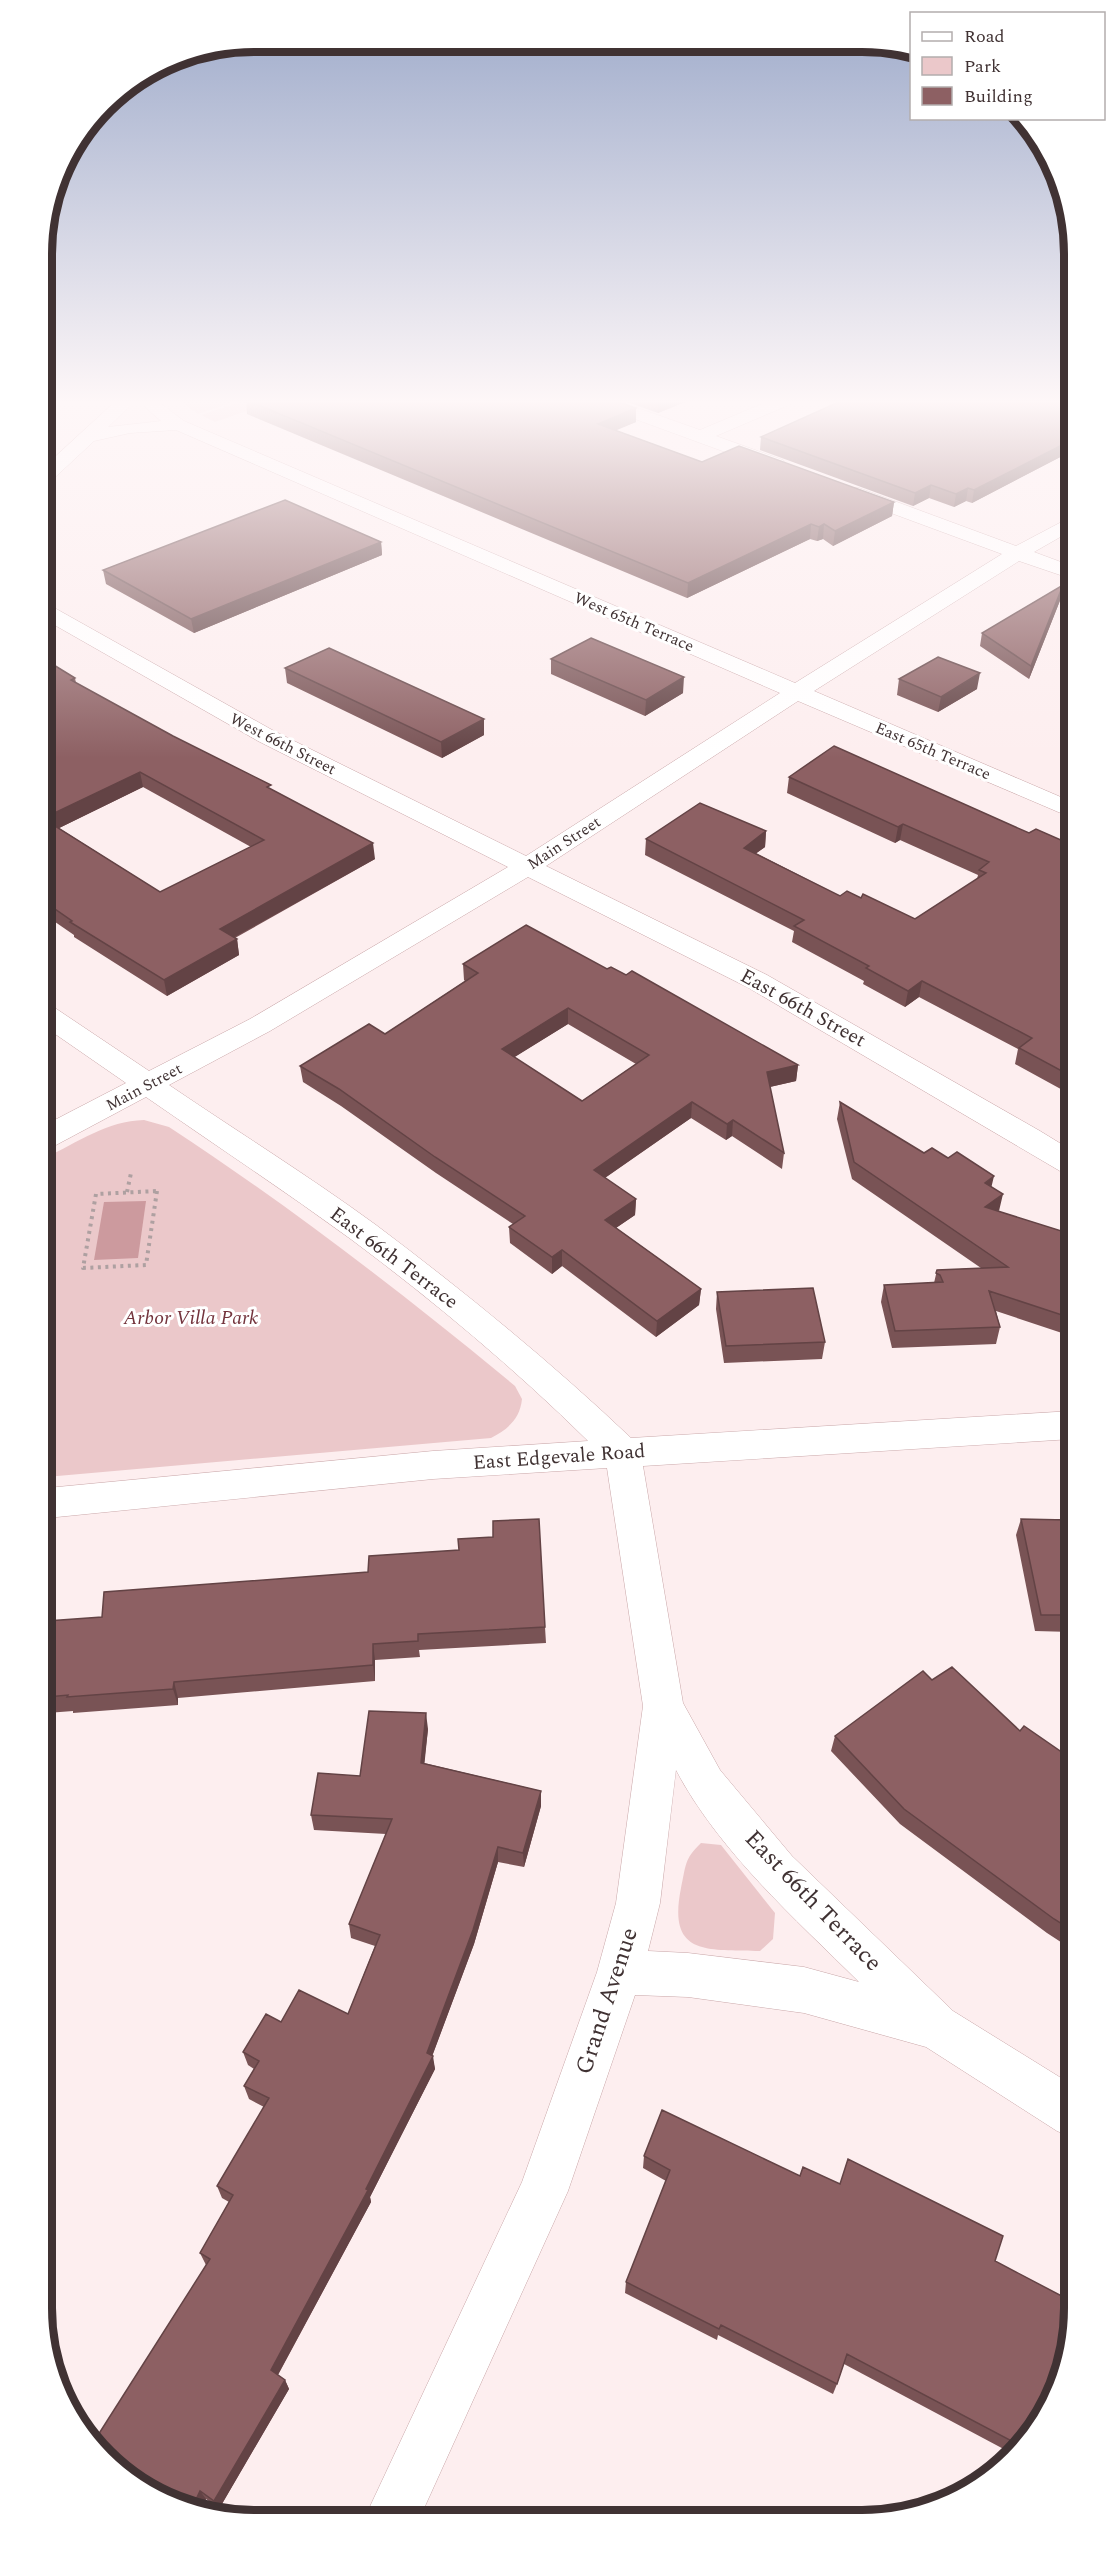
<svg xmlns="http://www.w3.org/2000/svg" width="1117" height="2562" font-family="Spectral,serif">
  <style>
    .green { fill: #ebc8ca }
    .water { fill: #cc9a9e }
    .lines { fill: none; stroke-linecap: round; stroke-linejoin: round }
    .street-casing { stroke: #c9a6a8; stroke-width: 1 }
    .path { stroke: #aea0a1; stroke-width: 4; stroke-dasharray: 3 4.5; stroke-linecap: butt }
    .street { fill: #fff; fill-rule: evenodd }
    .wall { fill: #795355; fill-rule: evenodd }
    .shaded-wall { fill: #634345 }
    .building { fill: #8d6063; stroke: #634345; stroke-width: 1.5; fill-rule: evenodd }
    .labels { text-anchor: middle; dominant-baseline: central; stroke-width: 6; stroke-linejoin: round; paint-order: stroke }
    .far-street-label { font-size: 16px; fill: #403233; stroke: #fff }
    .street-label { font-size: 20px; fill: #403233; stroke: #fff }
    .park-label { font-size: 20px; font-style: italic; fill: #73333c; stroke: #fff }
    .near-street-label { font-size: 24px; fill: #403233; stroke: #fff }
    .rim { fill: none; stroke: #403233; stroke-width: 8 }
  </style>
  <rect width="100%" height="100%" fill="#fdeeef"/>
  <path class="green" d="M179 400H239L198 414Z
    M246 400H278L215 422 201 415Z
    M144 1120 169 1127C285 1203 396 1288 503 1376L515 1386 522 1399C520 1419 508 1429 491 1438L46 1477 45 1158C78 1142 107 1121 144 1120Z
    M701 1843 721 1845 775 1913 773 1939 760 1951C708 1949 667 1957 681 1888 686 1866 684 1859 701 1843Z"/>
  <path class="water" d="M146 1201 138 1258 94 1260 104 1202Z"/>
  <g class="lines">
    <defs>
      <path id="street" d="M117 400H136L108 427 161 421 137 400H156L184 421 795 683 1002 554 845 496 843 492 845 488H859L1016 546 1069 518V532L1034 552 1069 565V578L1019 561 814 691 1070 801V817L798 701 546 866 767 975 1040 1131 1071 1150V1174L1060 1171 747 987 528 877 270 1031 169 1085C238 1132 309 1176 376 1225 465 1292 551 1362 631 1438L1072 1411V1439L643 1466 683 1703 720 1770 792 1856 953 2011 1074 2086V2138L1057 2131 926 2047 804 2013 688 1997 635 1995 568 2191 421 2515H366L522 2182 597 1972 616 1903 643 1706 607 1468 433 1479 47 1518V1488L433 1451 588 1441C515 1369 435 1302 352 1240 285 1191 215 1145 146 1097L56 1145 45 1148V1125L126 1083 45 1027V1005L55 1008 149 1071 250 1019 508 867 258 741 44 619V604L51 606 274 731 526 856 780 693 176 430 130 433 94 441 50 482 43 484V468ZM676 1770C718 1850 795 1919 859 1982L804 1967 688 1953 648 1951 660 1903Z
        M591 400H615L700 430 771 400H793L791 404 716 436 783 460 785 464 783 468H769L594 404Z"/>
    </defs>
    <use href="#street" class="street-casing"/>
    <path class="path" d="M157 1191 146 1265 83 1268 96 1194Z
      M127 1192 131 1173"/>
    <use href="#street" class="street"/>
  </g>
  <path class="wall" d="M246 400 636 422 615 430 702 462 894 502 892 516 833 546 823 539 817 541 810 539 687 598 247 414Z
    M621 400H690L658 413Z
    M1068 400V453L972 503 966 501 954 507 929 498 913 506 760 450 761 437Z
    M381 542 382 555 194 633 106 584 103 570Z
    M1061 598 1029 679 980 646 982 633Z
    M1069 643V653H1067Z
    M44 659 75 678 76 683 272 790 375 859 235 938 237 939 239 955 167 996 74 937V935L45 915ZM143 787 251 847 160 892 59 828Z
    M551 659 683 693 645 716 551 674Z
    M285 668 484 735 442 758 287 683Z
    M899 679 977 689 938 712 897 695Z
    M789 777 1029 833 1070 844 1071 1091 1068 1093 1015 1064 1018 1049 919 997 905 1007 863 984 864 981 792 942 794 931 645 855 646 839 766 831 765 847 756 853 840 896 861 898 915 919 977 879 978 875 900 840 895 843 787 793Z
    M463 964 607 969 798 1065 796 1081 770 1087 784 1153 782 1169 732 1136 726 1140 691 1118 605 1178 636 1199 635 1215 616 1228 701 1289 699 1305 656 1337 562 1266 552 1274 510 1243 509 1227 513 1224 436 1173 341 1106 303 1082 300 1066 385 1034 465 981 464 980ZM568 1024 636 1064 582 1101 514 1057Z
    M840 1102 924 1153 992 1187 998 1212 1071 1234V1336L996 1311 1000 1327 996 1344 892 1348 881 1302 884 1285 934 1283 937 1270 981 1268 852 1179 837 1119Z
    M717 1292 825 1342 822 1359 724 1363 716 1309Z
    M1064 1511H1072V1632L1035 1631 1016 1535 1021 1519H1062Z
    M47 1621 545 1627 546 1643 419 1650 420 1657 375 1660V1681L178 1698V1705L73 1713V1711L47 1713Z
    M932 1680 1020 1731 1073 1760V1950L1047 1933 900 1824 831 1751 835 1736Z
    M428 1729 424 1763 541 1791V1806L524 1867 498 1862 474 1944 432 2056 435 2069 370 2197 371 2202 278 2375 285 2380 289 2389 219 2509 206 2499 201 2510 114 2467 206 2265 200 2253 229 2202 222 2198 217 2186 264 2107 249 2099 244 2086 254 2069 248 2065 243 2052 281 2022 348 2014 375 1946 351 1938 349 1924 386 1834 314 1830 311 1815 360 1776Z
    M644 2156 800 2176 995 2261 1031 2437 1013 2454 844 2364 837 2384 833 2394 718 2335 717 2340 625 2293 626 2282 666 2181 643 2168Z"/>
  <path class="shaded-wall" d="M45 400H57L53 406 43 417V402Z
    M658 400H690L658 413Z
    M636 408V422L598 438V424Z
    M1068 442V453L972 503 974 490Z
    M931 485 929 498 913 506 915 493Z
    M968 488 966 501 954 507 956 494Z
    M894 502 892 516 833 546 835 531Z
    M811 524 810 539 687 598 688 583Z
    M824 524 823 539 817 541 819 527Z
    M381 542 382 555 194 633 191 619Z
    M1063 585 1061 598 1029 679 1031 666Z
    M980 673 977 689 938 712 941 697Z
    M684 677 683 693 645 716 646 700Z
    M484 719V735L442 758 441 742Z
    M140 772 143 787 47 834 44 818Z
    M903 824 900 840 895 843 898 827Z
    M766 831 765 847 743 863 744 848Z
    M373 843 375 859 222 944 220 929Z
    M237 939 239 955 167 996 164 980Z
    M922 981 919 997 905 1007 908 991Z
    M568 1008V1024L502 1065V1049Z
    M798 1065 796 1081 765 1088 767 1072Z
    M1071 1083V1091L1068 1093Z
    M692 1102 691 1118 593 1186 594 1170Z
    M733 1120 732 1136 726 1140 727 1124Z
    M994 1176 990 1193 985 1183Z
    M1003 1194 999 1211 985 1207Z
    M636 1199 635 1215 604 1236 605 1220Z
    M562 1250V1266L552 1274V1257Z
    M701 1289 699 1305 656 1337 657 1321Z
    M373 1644 375 1660V1681L373 1665Z
    M174 1682 178 1698V1705L173 1689Z
    M426 1713 428 1729 423 1778 421 1763Z
    M541 1791V1806L524 1867 523 1853Z
    M498 1847V1862L474 1944 430 2062 433 2056 435 2069 370 2197 371 2202 275 2380 271 2370 366 2189 427 2053Z
    M285 2380 289 2389 219 2509 214 2501Z
    M200 2491 206 2499 201 2510 193 2506Z"/>
  <path class="building" d="M246 400H613L636 408 598 424 702 462 739 446 894 502 835 531 824 524 819 527 811 524 688 583Z
    M843 400H1068V442L974 490 968 488 956 494 931 485 915 493 761 437Z
    M285 500 381 542 191 619 103 570Z
    M1063 585 1031 666 982 633Z
    M591 638 684 677 646 700 551 659Z
    M329 648 484 719 441 742 285 668Z
    M938 657 980 673 941 697 899 679Z
    M44 659 75 678 71 680 173 736 271 785 267 787 373 843 220 929 237 939 164 980 70 922 72 921 45 902 44 819 160 892 264 840 140 772 44 818Z
    M834 746 1029 833 1036 829 1070 844 1071 1076 1019 1048 1032 1038 922 981 908 991 866 968 869 966 794 926 804 920 646 839 700 803 766 831 744 848 840 896 847 891 861 898 863 894 915 919 986 873 979 870 989 862 903 824 898 827 789 777Z
    M526 925 607 969 611 967 626 975 632 971 798 1065 767 1072 784 1153 733 1120 727 1124 692 1102 594 1170 636 1199 605 1220 701 1289 657 1321 562 1250 552 1257 509 1227 525 1216 435 1157 339 1089 300 1066 369 1024 385 1034 478 973 463 964ZM568 1008 649 1055 582 1101 502 1049Z
    M840 1102 924 1153 932 1148 948 1158 957 1152 994 1176 985 1183 1003 1194 985 1207 1071 1234V1318L989 1291 1000 1327 895 1331 884 1285 943 1282 940 1275 936 1273 937 1270 1008 1267 854 1162Z
    M813 1288 825 1342 726 1346 717 1292Z
    M1064 1511H1072V1615H1041L1021 1519 1067 1520Z
    M539 1519 545 1627 418 1634V1641L373 1644V1665L174 1682 173 1689 67 1697 68 1695 47 1697V1621L102 1617 104 1592 368 1572 369 1556 459 1550 458 1539 493 1537V1521Z
    M952 1667 1020 1731 1024 1726 1073 1760V1931L1054 1919 904 1809 835 1736 923 1671 932 1680Z
    M369 1711 426 1713 421 1763 541 1791 523 1853 498 1847 473 1930 427 2053 433 2056 366 2189 368 2190 271 2370 285 2380 214 2501 200 2491 193 2506 114 2467 93 2443 210 2259 200 2253 233 2195 217 2186 269 2098 244 2086 259 2061 243 2052 266 2014 281 2022 299 1990 348 2014 380 1935 349 1924 392 1819 311 1815 318 1773 360 1776Z
    M662 2110 800 2176 803 2167 840 2184 848 2159 1003 2236 995 2261 1075 2303V2321L1064 2376 1031 2437 1021 2446 847 2354 837 2384 721 2325 719 2329 626 2282 670 2170 644 2156Z"/>
  <linearGradient id="sky" x2="0" y2="1"><stop stop-color="#9daaca"/><stop offset="0.53" stop-color="#fef7f8"/><stop offset="1" stop-color="#fef7f8" stop-opacity="0"/></linearGradient>
  <rect width="1117" height="758" fill="url(#sky)"/>
  <g class="labels">
    <g class="far-street-label">
      <text transform="translate(634 622) rotate(23)">West 65th Terrace</text>
      <text transform="translate(283 744) rotate(27)">West 66th Street</text>
      <text transform="translate(933 751) rotate(23)">East 65th Terrace</text>
      <text transform="translate(564 843) rotate(-33)">Main Street</text>
      <text transform="translate(144 1087) rotate(-28)">Main Street</text>
    </g>
    <g class="street-label">
      <text transform="translate(803 1008) rotate(29)">East 66th Street</text>
      <text transform="translate(394 1258) rotate(37)">East 66th Terrace</text>
      <text transform="translate(559 1457) rotate(-4)">East Edgevale Road</text>
    </g>
    <g class="park-label">
      <text x="191" y="1318">Arbor Villa Park</text>
    </g>
    <g class="near-street-label">
      <text transform="translate(813 1901) rotate(46)">East 66th Terrace</text>
      <text transform="translate(607 2001) rotate(-72)">Grand Avenue</text>
    </g>
  </g>
  <path d="M0 0H1117V2562H0ZM254 52H862A202 202 0 0 1 1064 254V2308A202 202 0 0 1 862 2510H254A202 202 0 0 1 52 2308V254A202 202 0 0 1 254 52Z" fill="#fff" fill-rule="evenodd"/>
  <path class="rim" d="M254 52H862A202 202 0 0 1 1064 254V2308A202 202 0 0 1 862 2510H254A202 202 0 0 1 52 2308V254A202 202 0 0 1 254 52Z"/>
  <rect x="910" y="12" width="195" height="108" fill="#ffffff" stroke="#b3adad" stroke-width="1.5"/>
  <rect x="922" y="32" width="30" height="9" fill="#ffffff" stroke="#b3adad" stroke-width="1.5"/>
  <text x="964" y="42" font-size="18" fill="#403233">Road</text>
  <rect x="922" y="57" width="30" height="18" fill="#ebc8ca" stroke="#b3adad" stroke-width="1.5"/>
  <text x="964" y="72" font-size="18" fill="#403233">Park</text>
  <rect x="922" y="87" width="30" height="18" fill="#8d6063" stroke="#b3adad" stroke-width="1.5"/>
  <text x="964" y="102" font-size="18" fill="#403233">Building</text>
</svg>
